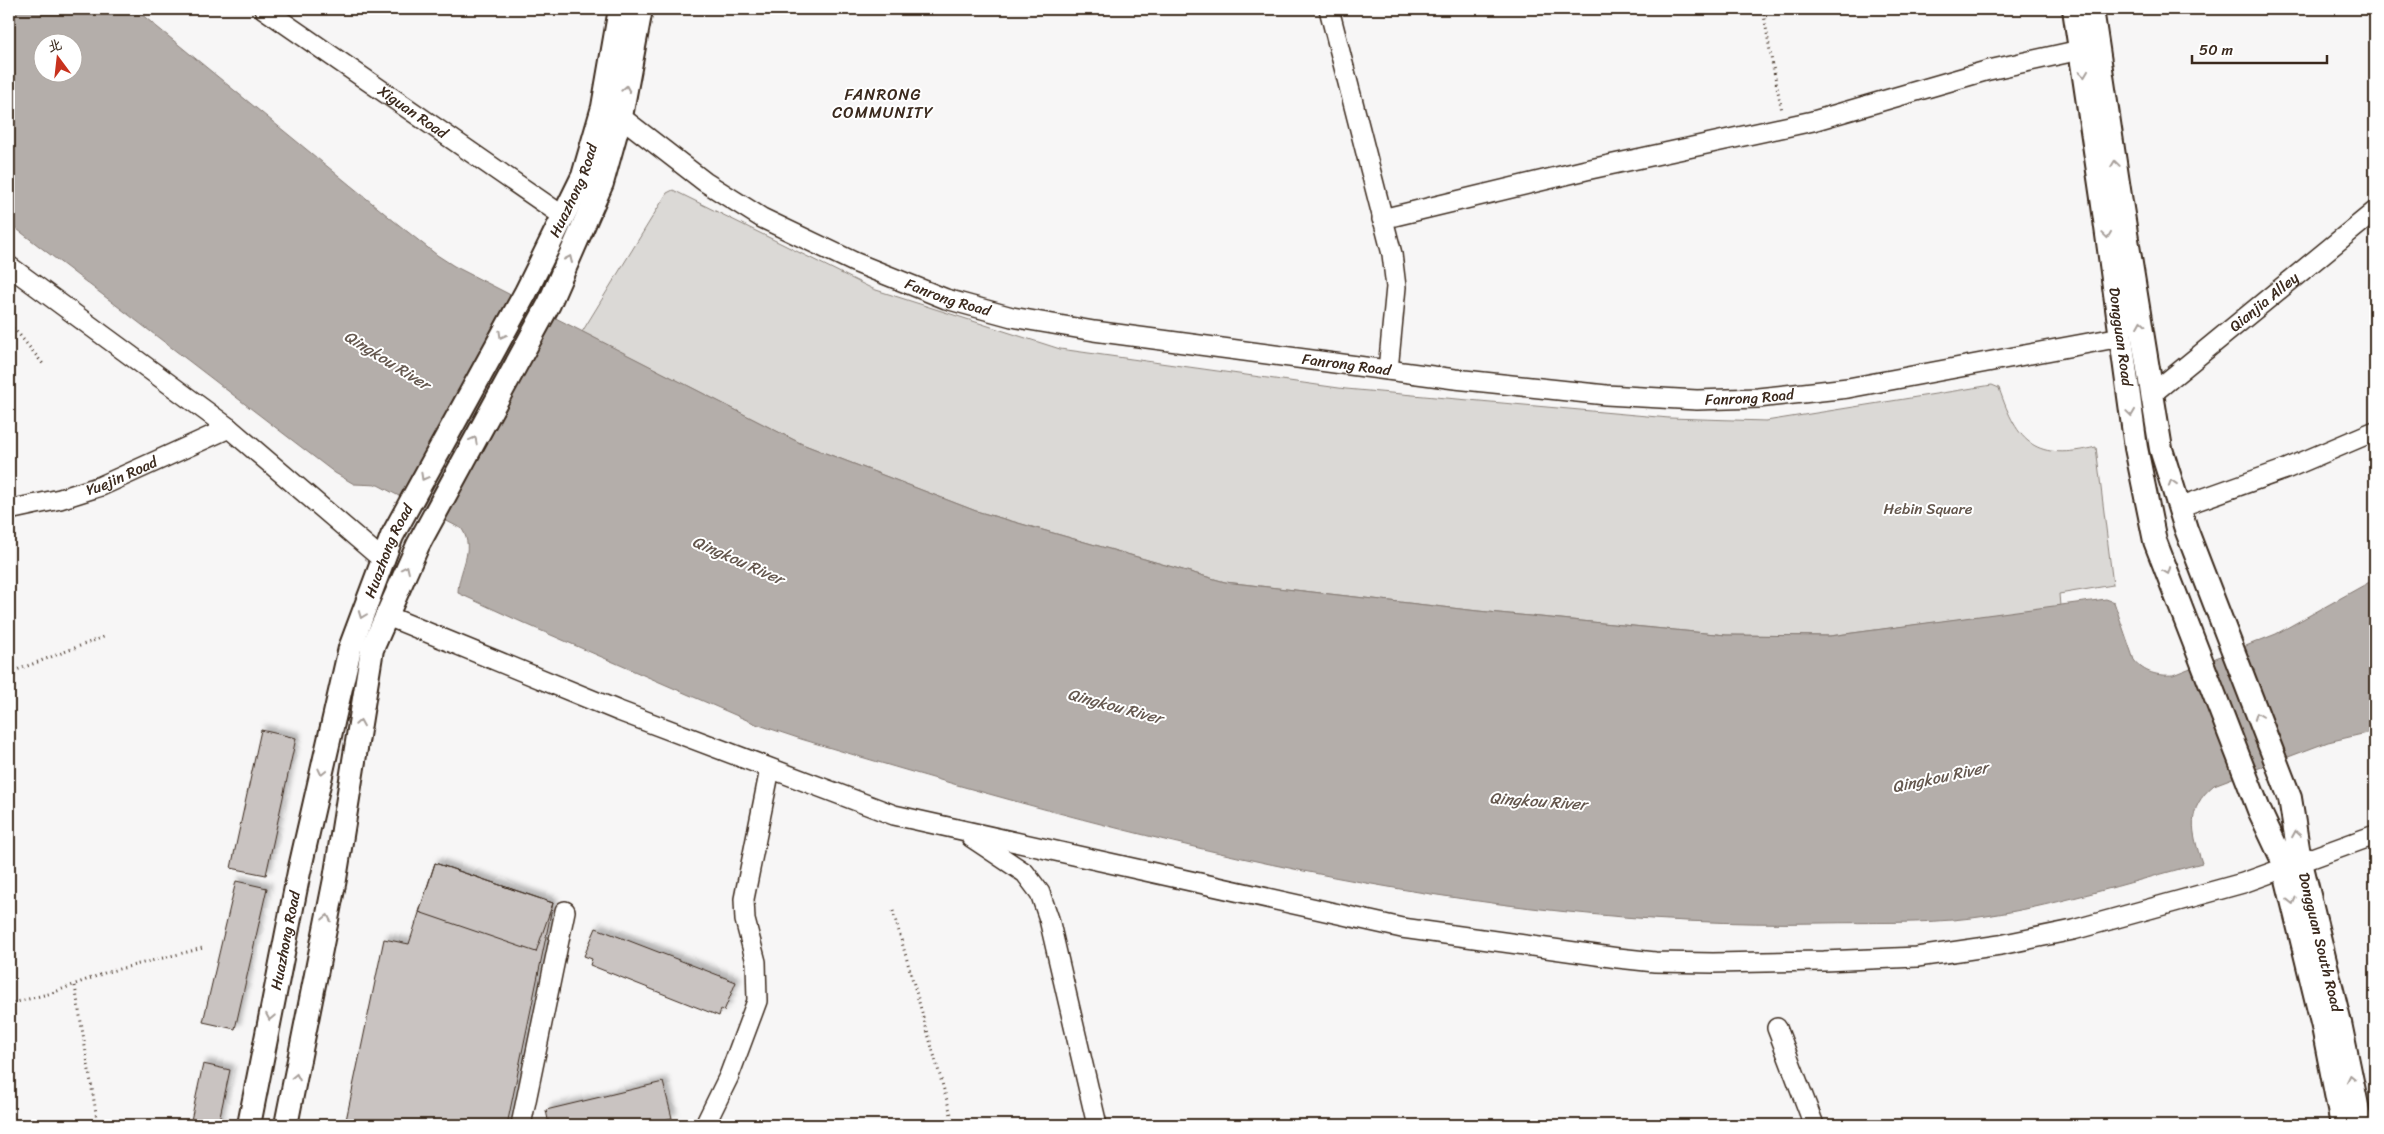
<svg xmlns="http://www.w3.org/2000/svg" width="2384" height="1134" font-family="Sriracha,'LXGW WenKai TC',sans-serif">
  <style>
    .green { fill: #dbd9d6; stroke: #8b827a }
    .water { fill: #b4aeaa; stroke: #847972; fill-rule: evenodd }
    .building { fill: #c9c3c1; stroke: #3b2a1e; filter: url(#shadow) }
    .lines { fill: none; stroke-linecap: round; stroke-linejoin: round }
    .minor-casing { stroke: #3b2a1e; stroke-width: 22 }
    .major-casing { stroke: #3b2a1e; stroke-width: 26 }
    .path { stroke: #3b2a1e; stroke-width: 3; stroke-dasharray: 1 4; stroke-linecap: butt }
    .minor { stroke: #fff; stroke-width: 19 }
    .major { stroke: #fff; stroke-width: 22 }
    .oneway { stroke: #a79f9a }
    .labels { text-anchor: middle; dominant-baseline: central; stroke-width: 4; stroke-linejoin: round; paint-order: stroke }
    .street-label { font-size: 15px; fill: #3b2a1e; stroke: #fff }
    .park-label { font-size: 15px; fill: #63564c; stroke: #fff }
    .neighbourhood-label { font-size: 16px; letter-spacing: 1px; fill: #3b2a1e; stroke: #fff }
    .water-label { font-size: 16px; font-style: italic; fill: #65584f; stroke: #fff }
  </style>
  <defs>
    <filter id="shadow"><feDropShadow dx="4.5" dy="-4.5" stdDeviation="2.5" flood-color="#0004"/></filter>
  </defs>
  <rect width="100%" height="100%" fill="#f7f6f6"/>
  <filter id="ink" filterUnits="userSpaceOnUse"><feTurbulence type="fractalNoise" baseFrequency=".02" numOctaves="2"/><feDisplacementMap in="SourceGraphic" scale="10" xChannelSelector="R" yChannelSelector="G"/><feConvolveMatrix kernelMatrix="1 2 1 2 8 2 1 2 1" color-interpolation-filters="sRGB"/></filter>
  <g filter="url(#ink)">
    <path class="green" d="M673 190 873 289 1060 349 1346 389 1669 418 1766 421 1992 385 1999 388C2018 445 2036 461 2096 447L2113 585 2059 594 2060 606 1830 636 1726 635 1478 611 1225 582 976 511 802 444 582 332 667 193Z"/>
    <path class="water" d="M9 9H135L394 221 437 255 454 266 802 444 976 511 1225 582 1478 611 1726 635 1830 636 2106 599 2114 602 2134 660C2144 673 2158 676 2173 675L2276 634 2375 579V731L2328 742 2214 785C2185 809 2192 832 2202 863 2126 883 2050 908 1972 918 1923 924 1871 922 1821 923 1472 930 1132 839 801 739L756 724 528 625 458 593C458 570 476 551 462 529L378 485 354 484 335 473 9 223ZM42 42H72V72H42Z"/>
    <path class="building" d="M261 730 296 738 266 875 231 868Z
      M435 863 553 903 536 952 419 912Z
      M435 863 553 903 507 1125H345L384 939 409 944Z
      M236 881 267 888 235 1029 203 1022Z
      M596 928 736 982 724 1011 721 1009 719 1016 590 965 592 959 584 956Z
      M203 1064 230 1070 218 1125H190Z
      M663 1082 672 1118 643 1125H549L546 1110Z"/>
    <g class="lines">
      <defs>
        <g id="minor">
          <path id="s1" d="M264 9 563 216"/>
          <path d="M1329 9 1392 254 1396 287 1388 370"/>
          <path id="s2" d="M621 117 705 182 762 218 854 262 946 299 1012 317 1094 331 1455 379 1606 395 1697 400 1758 398 1848 388 2121 337"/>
          <path d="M1382 219 1586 170 1813 121 1989 70 2080 50"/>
          <path d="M9 266 229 428 383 560"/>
          <path id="s3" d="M2152 394 2375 211"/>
          <path d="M2179 507 2286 469 2375 431"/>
          <path id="s4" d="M9 510 60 499 101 486 229 428"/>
          <path d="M385 615 619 711 894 815 1402 928 1618 958 1655 962 1713 963 1824 961 1917 957 2000 945 2073 930 2243 883 2375 835"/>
          <path d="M971 837 1025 873 1040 893 1049 919 1097 1125"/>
          <path d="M1777 1028 1814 1125"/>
          <path d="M521 1125 565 911"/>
          <path d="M705 1125 729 1076 757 1001 756 962 745 920 744 899 770 769"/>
        </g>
        <g id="major">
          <path id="s5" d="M2074 9 2102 198 2136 448 2155 541 2259 810 2282 859 2323 1027 2342 1125"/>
          <path id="s6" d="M2092 9 2120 196 2161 449 2186 529 2290 798 2299 854 2340 1023 2361 1125"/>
          <path id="s7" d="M249 1125 299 872 350 648 392 536 526 292 583 176 603 107 620 9"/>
          <path d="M286 1125 335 879 372 649 418 545 549 304 602 183 622 111 641 9"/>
        </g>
      </defs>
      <use href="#minor" class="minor-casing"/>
      <use href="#major" class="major-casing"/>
      <path class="path" d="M1763 9 1771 57 1782 111
        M9 325 18 333 43 364
        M9 673 106 636
        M893 911 954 1125
        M75 986 98 1125
        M9 1004 52 993 107 972 203 948"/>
      <use href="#minor" class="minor"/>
      <use href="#major" class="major"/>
    </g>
    <defs><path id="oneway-chevron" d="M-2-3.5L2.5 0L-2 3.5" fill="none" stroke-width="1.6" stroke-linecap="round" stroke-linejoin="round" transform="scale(1.25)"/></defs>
    <g class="oneway">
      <use href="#oneway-chevron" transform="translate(2084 74) rotate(82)"/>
      <use href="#oneway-chevron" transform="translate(626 89) rotate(-80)"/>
      <use href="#oneway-chevron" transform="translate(2115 164) rotate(-98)"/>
      <use href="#oneway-chevron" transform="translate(2107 235) rotate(82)"/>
      <use href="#oneway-chevron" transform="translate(569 259) rotate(-66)"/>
      <use href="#oneway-chevron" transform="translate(2141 324) rotate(-99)"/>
      <use href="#oneway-chevron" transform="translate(502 335) rotate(119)"/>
      <use href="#oneway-chevron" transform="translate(2131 413) rotate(82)"/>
      <use href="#oneway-chevron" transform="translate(474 440) rotate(-61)"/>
      <use href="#oneway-chevron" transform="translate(424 477) rotate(119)"/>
      <use href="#oneway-chevron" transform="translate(2172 483) rotate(-107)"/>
      <use href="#oneway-chevron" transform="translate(406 569) rotate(-65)"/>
      <use href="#oneway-chevron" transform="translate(2167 571) rotate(69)"/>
      <use href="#oneway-chevron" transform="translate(362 615) rotate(111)"/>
      <use href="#oneway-chevron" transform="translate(2258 716) rotate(-111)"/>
      <use href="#oneway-chevron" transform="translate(360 723) rotate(-81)"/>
      <use href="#oneway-chevron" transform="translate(322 772) rotate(103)"/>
      <use href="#oneway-chevron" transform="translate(2296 834) rotate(-99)"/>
      <use href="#oneway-chevron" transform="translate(2292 901) rotate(76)"/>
      <use href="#oneway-chevron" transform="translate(327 918) rotate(-79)"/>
      <use href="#oneway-chevron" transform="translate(270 1017) rotate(101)"/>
      <use href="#oneway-chevron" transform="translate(296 1077) rotate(-79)"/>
      <use href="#oneway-chevron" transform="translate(2351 1078) rotate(-102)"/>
    </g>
  </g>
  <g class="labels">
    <g class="street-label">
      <text stroke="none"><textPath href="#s1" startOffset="181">Xiguan Road</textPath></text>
      <text stroke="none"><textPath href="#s7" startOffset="998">Huazhong Road</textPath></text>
      <text stroke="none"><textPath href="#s2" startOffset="376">Fanrong Road</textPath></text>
      <text stroke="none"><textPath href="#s3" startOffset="145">Qianjia Alley</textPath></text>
      <text stroke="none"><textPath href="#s5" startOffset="331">Dongguan Road</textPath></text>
      <text stroke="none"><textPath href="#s2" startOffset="781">Fanrong Road</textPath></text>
      <text stroke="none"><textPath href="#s2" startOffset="1186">Fanrong Road</textPath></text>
      <text stroke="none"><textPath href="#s4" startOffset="118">Yuejin Road</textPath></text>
      <text stroke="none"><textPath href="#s7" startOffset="592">Huazhong Road</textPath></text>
      <text stroke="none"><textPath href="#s7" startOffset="188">Huazhong Road</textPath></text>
      <text stroke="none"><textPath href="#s6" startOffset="965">Dongguan South Road</textPath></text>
    </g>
    <g class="park-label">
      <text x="1928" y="509">Hebin Square</text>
    </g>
    <g class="neighbourhood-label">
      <text x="883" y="94">FANRONG<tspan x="883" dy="18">COMMUNITY</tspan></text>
    </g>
    <g class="water-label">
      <text transform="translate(387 360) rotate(32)">Qingkou River</text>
      <text transform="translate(738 560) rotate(24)">Qingkou River</text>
      <text transform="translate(1115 706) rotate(15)">Qingkou River</text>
      <text transform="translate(1940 777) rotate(-12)">Qingkou River</text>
      <text transform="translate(1538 801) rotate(4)">Qingkou River</text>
    </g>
  </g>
  <rect width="2384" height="1134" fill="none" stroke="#fff" stroke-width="30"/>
  <rect x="15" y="15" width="2354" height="1104" fill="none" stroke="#3b2a1e" stroke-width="2" filter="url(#ink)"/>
  <g transform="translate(58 58) rotate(345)"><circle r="24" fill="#ffffff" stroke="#b1aaa5"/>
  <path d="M0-4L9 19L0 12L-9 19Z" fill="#c8321e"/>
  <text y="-8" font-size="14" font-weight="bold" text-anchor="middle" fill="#3b2a1e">北</text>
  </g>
  <path d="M2192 55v8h135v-8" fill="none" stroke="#3b2a1e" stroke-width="2.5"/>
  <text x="2199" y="55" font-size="15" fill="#3b2a1e" stroke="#ffffff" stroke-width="4" paint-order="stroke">50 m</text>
</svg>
